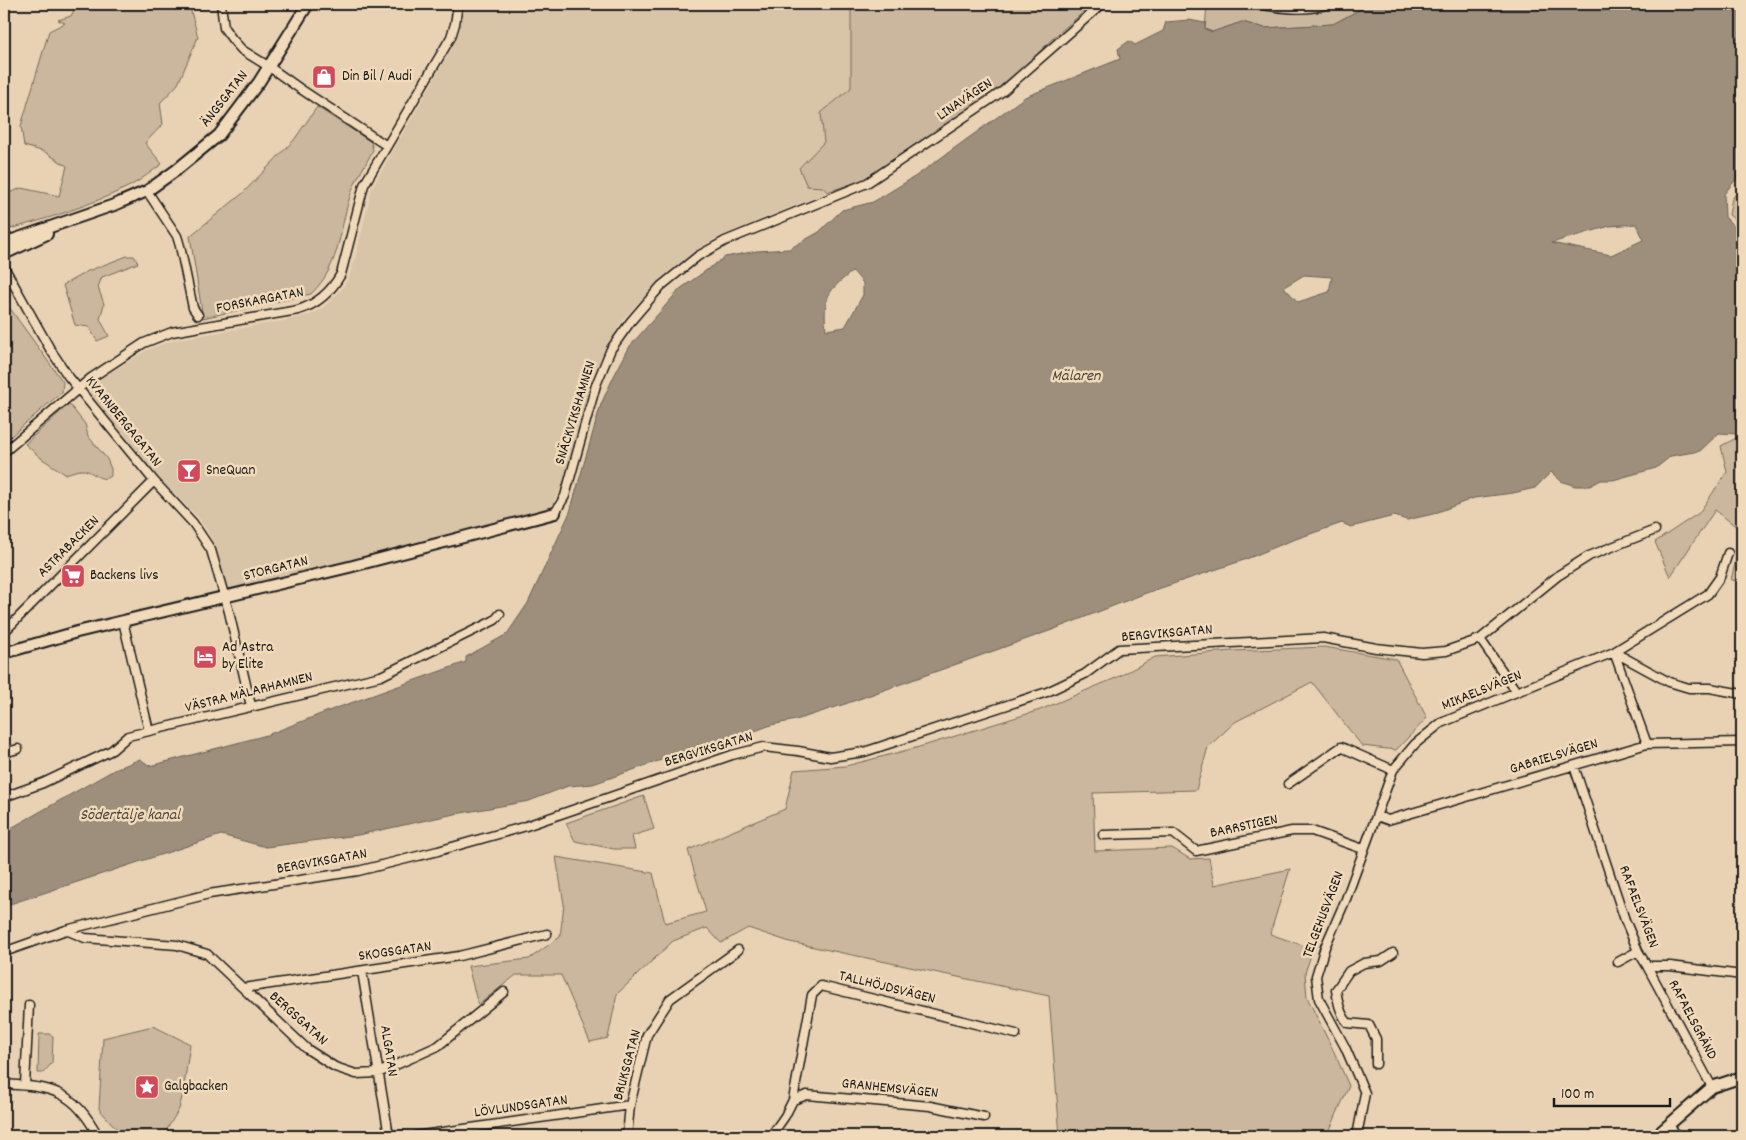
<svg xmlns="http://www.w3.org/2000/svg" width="1746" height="1140" font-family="Dekko,sans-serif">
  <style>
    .built { fill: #d8c4a7 }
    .green { fill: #cbb79d; stroke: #746a5c }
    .water { fill: #9d8f7b; stroke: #696155; fill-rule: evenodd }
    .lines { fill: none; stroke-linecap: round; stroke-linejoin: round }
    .street-casing { stroke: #1c1c1c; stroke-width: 11 }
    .secondary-casing { stroke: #1c1c1c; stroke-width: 14 }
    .street { stroke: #f1dab9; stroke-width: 8 }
    .secondary { stroke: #f1dab9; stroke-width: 10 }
    .labels { text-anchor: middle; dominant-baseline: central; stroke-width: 5; stroke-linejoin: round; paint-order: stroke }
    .poi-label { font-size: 15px; fill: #1c1c1c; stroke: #f1dab9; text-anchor: start }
    .street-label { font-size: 15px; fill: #1c1c1c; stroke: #f1dab9 }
    .water-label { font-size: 16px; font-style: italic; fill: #49443d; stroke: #f1dab9 }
  </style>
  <rect width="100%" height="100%" fill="#e8d2b3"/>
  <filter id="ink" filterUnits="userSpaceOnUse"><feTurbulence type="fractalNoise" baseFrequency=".02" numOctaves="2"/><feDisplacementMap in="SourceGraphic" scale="10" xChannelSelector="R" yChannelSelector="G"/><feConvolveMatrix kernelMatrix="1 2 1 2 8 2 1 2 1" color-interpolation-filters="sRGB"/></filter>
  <g filter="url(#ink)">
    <path class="built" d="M464 4H851V88L821 113 824 142 799 168 827 192 714 239 664 275 623 319 593 372 562 487 549 510 227 590 216 546 199 518 156 475 120 436 90 397 93 389 102 378 147 350 174 340 283 321 313 314 324 307 341 290 349 278 357 252 372 188 458 37Z"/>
    <path class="green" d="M77 4H189L198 37 178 84 160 103 163 124 145 143 162 164C152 171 141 180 130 186 91 205 48 219 6 230L4 223V190L12 192 21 188 59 196 67 166 45 152 24 146 21 126 49 31 65 23 58 20 71 16Z
      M851 4H1093L1054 37 1013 79 892 164 866 179 827 192 823 187 807 186 799 168 824 142 821 113 851 88Z
      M1207 4H1248L1258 8 1290 13 1336 4H1370L1333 24 1265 28 1242 22 1212 32 1205 29Z
      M317 107 371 142 373 150C367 163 358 175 353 188 338 227 343 263 311 294L203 318 190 236 242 194 294 140Z
      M1742 188V225L1729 215 1732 198Z
      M127 256H134L138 263 102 277 98 287 104 304 100 319 109 336 97 341 89 327 75 325 63 285 88 271Z
      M4 300 63 382 62 392 4 442Z
      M69 404 85 424 88 436 107 459 111 469V476C99 484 93 469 81 470 76 470 70 473 65 474L41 458 25 444Z
      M1742 435V531L1715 510 1670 577 1655 542 1699 513 1727 472 1721 446Z
      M1742 534V581L1731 580Z
      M1324 647 1396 659 1427 718 1396 750 1362 746 1312 682 1235 722 1208 747 1196 790 1093 793 1095 851 1172 848 1190 859 1209 858 1214 885 1290 869 1270 934 1313 949 1305 973 1307 997 1335 1054 1349 1086 1328 1134 1314 1136H1060L1049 996 790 942 748 928 721 943 707 928 673 941 617 994 608 1038 590 1042 561 975H516L478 1005 468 966 529 959 560 937 564 904 556 857 653 873 665 923 706 912 688 850 785 809 794 770 846 766 923 746 1040 710 1118 677 1155 657 1232 651Z
      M644 796 654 829 632 836 635 849H614L575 841 566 823Z
      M153 1026 190 1044 183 1093 179 1109 163 1136H123L99 1109 103 1038Z
      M39 1034H49L53 1036 52 1063 43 1073H38Z"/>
    <path class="water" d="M1370 4H1742V172L1724 194 1725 217 1742 235V431L1737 434 1719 433 1700 451 1671 456 1656 468 1613 480H1601L1590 486H1575L1561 481 1551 472 1535 488 1513 493 1474 498 1433 514 1407 520 1394 516 1351 527 1342 523 1290 541 1244 560 1146 593 1052 630 845 704 796 720 771 725 717 745 687 751 593 784 568 786 529 801 450 815 358 835 266 847 221 835 4 906V832L114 770 140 759 150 766 267 735 331 710 466 662V657L507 634 528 603 570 512 601 404 614 376 630 346 680 289 725 257 757 251 789 249 819 232 842 210 873 202 916 176 1025 97 1120 59 1118 49 1129 41 1135 45 1163 31 1166 22 1189 20 1205 23V29L1212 32 1242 22 1265 28 1333 24ZM1637 224 1643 240 1611 255 1551 243 1610 226ZM853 271 863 283V295L845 327 826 330C823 297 827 291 853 271ZM1304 275 1332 277 1329 292 1298 302 1284 287Z"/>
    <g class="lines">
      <defs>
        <path id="street" d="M221 4 224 28 232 39 242 50 268 66 299 88 387 146
          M1259 4C1275 8 1311 12 1326 4
          M147 191 177 236 180 246 193 308 198 315
          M4 267 50 349 68 376 154 481 193 523 211 550 229 612 251 706
          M4 452 91 378 144 343 172 332 298 310C318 304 331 292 341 274L364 185 451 37 455 24 458 4
          M555 513 565 496 596 385 611 349 631 321 661 286 698 256 725 241 867 183 1003 91 1102 4
          M123 621 149 731
          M4 632 154 481
          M1480 639 1516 691
          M1614 652 1669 682 1689 688H1710L1742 694
          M1614 652 1647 744
          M4 753 18 749
          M1574 766 1625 920 1638 951 1647 966H1670L1742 975
          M1288 784 1341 747 1393 770
          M4 797 43 783 104 754 112 750 128 736 381 676 495 620 500 614
          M1377 816 1388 820 1647 744 1742 742
          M1103 835 1173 833 1196 851 1292 831H1312L1363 849
          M66 930 85 938 177 945 207 954 307 1049 335 1067 356 1074 378 1073 438 1046 504 992
          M4 952 66 930 209 894 358 871 438 851 523 827 732 755 764 747 798 751 830 757 864 752 1047 692 1085 674 1119 649 1323 638 1376 648 1422 653 1446 651 1480 639 1559 575 1589 556 1655 530
          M1618 962 1638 951
          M1647 966 1712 1087
          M362 971 389 1136
          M244 988 459 956 547 934
          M1376 1064V1039L1369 1025 1348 1023C1340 1014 1338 1002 1336 990L1349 971 1364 963 1381 961 1393 953
          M4 1084C52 1087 74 1090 98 1136
          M25 1085 29 1005
          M793 1100 807 1095 930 1106 984 1117
          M1668 1125 1678 1136
          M415 1136 630 1105
          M627 1136 630 1105 647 1035 670 999 738 950
          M771 1136 785 1116 793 1100 812 995 821 986 1016 1034
          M1357 1136 1365 1093 1345 1047 1319 999 1316 976 1325 947 1346 899 1393 770 1415 744 1441 723 1614 652 1708 594 1720 577 1728 553"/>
        <path id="secondary" d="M4 243 114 205 147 191 175 171 219 135 259 82 308 4
          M4 254 47 234
          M4 653 77 632 349 567 555 513
          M1656 1136 1712 1087 1742 1077"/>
      </defs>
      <use href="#street" class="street-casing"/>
      <use href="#secondary" class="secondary-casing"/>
      <use href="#street" class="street"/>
      <use href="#secondary" class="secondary"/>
    </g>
  </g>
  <defs>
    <symbol id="shop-square" viewBox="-11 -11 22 22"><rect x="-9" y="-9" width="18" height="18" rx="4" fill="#d1495b" stroke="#f1dab9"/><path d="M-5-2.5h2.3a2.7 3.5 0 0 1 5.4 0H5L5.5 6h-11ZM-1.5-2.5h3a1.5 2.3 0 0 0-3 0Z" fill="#fff"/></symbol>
    <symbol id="bar-square" viewBox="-11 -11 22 22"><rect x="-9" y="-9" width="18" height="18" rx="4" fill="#d1495b" stroke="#f1dab9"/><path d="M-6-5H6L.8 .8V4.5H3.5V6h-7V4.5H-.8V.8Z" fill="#fff"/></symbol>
    <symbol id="supermarket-square" viewBox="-11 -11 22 22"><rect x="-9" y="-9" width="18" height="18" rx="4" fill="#d1495b" stroke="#f1dab9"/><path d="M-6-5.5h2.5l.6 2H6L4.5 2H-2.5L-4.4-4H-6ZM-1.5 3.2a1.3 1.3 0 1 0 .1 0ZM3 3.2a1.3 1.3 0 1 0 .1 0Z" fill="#fff"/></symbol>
    <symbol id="hotel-square" viewBox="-11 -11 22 22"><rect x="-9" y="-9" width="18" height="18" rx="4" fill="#d1495b" stroke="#f1dab9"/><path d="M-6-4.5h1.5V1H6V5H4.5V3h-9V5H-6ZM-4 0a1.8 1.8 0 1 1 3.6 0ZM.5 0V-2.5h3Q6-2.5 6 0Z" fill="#fff"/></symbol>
    <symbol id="sight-square" viewBox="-11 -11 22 22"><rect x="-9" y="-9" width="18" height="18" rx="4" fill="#d1495b" stroke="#f1dab9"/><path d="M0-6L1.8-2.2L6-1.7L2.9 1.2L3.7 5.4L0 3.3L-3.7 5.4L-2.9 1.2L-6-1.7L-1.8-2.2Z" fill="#fff"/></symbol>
  </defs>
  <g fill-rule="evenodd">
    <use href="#shop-square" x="310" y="63" width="28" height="28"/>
    <use href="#bar-square" x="175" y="457" width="28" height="28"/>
    <use href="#supermarket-square" x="59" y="562" width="28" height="28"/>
    <use href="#hotel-square" x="191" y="643" width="28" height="28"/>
    <use href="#sight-square" x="133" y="1073" width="28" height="28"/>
  </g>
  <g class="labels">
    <g class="poi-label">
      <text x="342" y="77">Din Bil / Audi</text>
      <text x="206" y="471">SneQuan</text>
      <text x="90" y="576">Backens livs</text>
      <text x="222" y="648">Ad Astra<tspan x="222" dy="17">by Elite</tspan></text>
      <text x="164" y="1087">Galgbacken</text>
    </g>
    <g class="street-label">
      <text transform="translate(225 99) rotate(-52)">ÄNGSGATAN</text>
      <text transform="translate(965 100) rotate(-34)">LINAVÄGEN</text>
      <text transform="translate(260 301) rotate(-11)">FORSKARGATAN</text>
      <text transform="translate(576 413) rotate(-73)">SNÄCKVIKSHAMNEN</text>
      <text transform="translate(123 422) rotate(51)">KVARNBERGAGATAN</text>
      <text transform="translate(69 547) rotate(-45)">ASTRABACKEN</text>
      <text transform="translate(276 569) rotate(-14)">STORGATAN</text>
      <text transform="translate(1167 634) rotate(-5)">BERGVIKSGATAN</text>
      <text transform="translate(1482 691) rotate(-22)">MIKAELSVÄGEN</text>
      <text transform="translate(249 693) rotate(-14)">VÄSTRA MÄLARHAMNEN</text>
      <text transform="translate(709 750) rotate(-17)">BERGVIKSGATAN</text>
      <text transform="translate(1554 757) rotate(-17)">GABRIELSVÄGEN</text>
      <text transform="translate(1244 827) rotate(-12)">BARRSTIGEN</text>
      <text transform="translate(322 862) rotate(-10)">BERGVIKSGATAN</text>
      <text transform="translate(1638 907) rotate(69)">RAFAELSVÄGEN</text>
      <text transform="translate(1324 915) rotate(-69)">TELGEHUSVÄGEN</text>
      <text transform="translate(395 952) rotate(-8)">SKOGSGATAN</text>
      <text transform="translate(887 988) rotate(14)">TALLHÖJDSVÄGEN</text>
      <text transform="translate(298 1019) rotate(42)">BERGSGATAN</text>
      <text transform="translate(1692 1020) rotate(62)">RAFAELSGRÄND</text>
      <text transform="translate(388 1051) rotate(81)">ALGATAN</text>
      <text transform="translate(628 1065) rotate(-75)">BRUKSGATAN</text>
      <text transform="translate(890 1089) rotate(6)">GRANHEMSVÄGEN</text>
      <text transform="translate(521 1107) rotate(-8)">LÖVLUNDSGATAN</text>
    </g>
    <g class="water-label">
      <text x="1076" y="376">Mälaren</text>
      <text x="130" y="815">Södertälje kanal</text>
    </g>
  </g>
  <rect width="1746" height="1140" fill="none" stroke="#f1dab9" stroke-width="20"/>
  <rect x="10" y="10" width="1726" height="1120" fill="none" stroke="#1c1c1c" stroke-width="2" filter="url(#ink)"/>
  <path d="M1554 1098v8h116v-8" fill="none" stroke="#1c1c1c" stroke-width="2.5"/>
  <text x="1561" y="1098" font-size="15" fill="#1c1c1c" stroke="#f1dab9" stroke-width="4" paint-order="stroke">100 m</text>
</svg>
